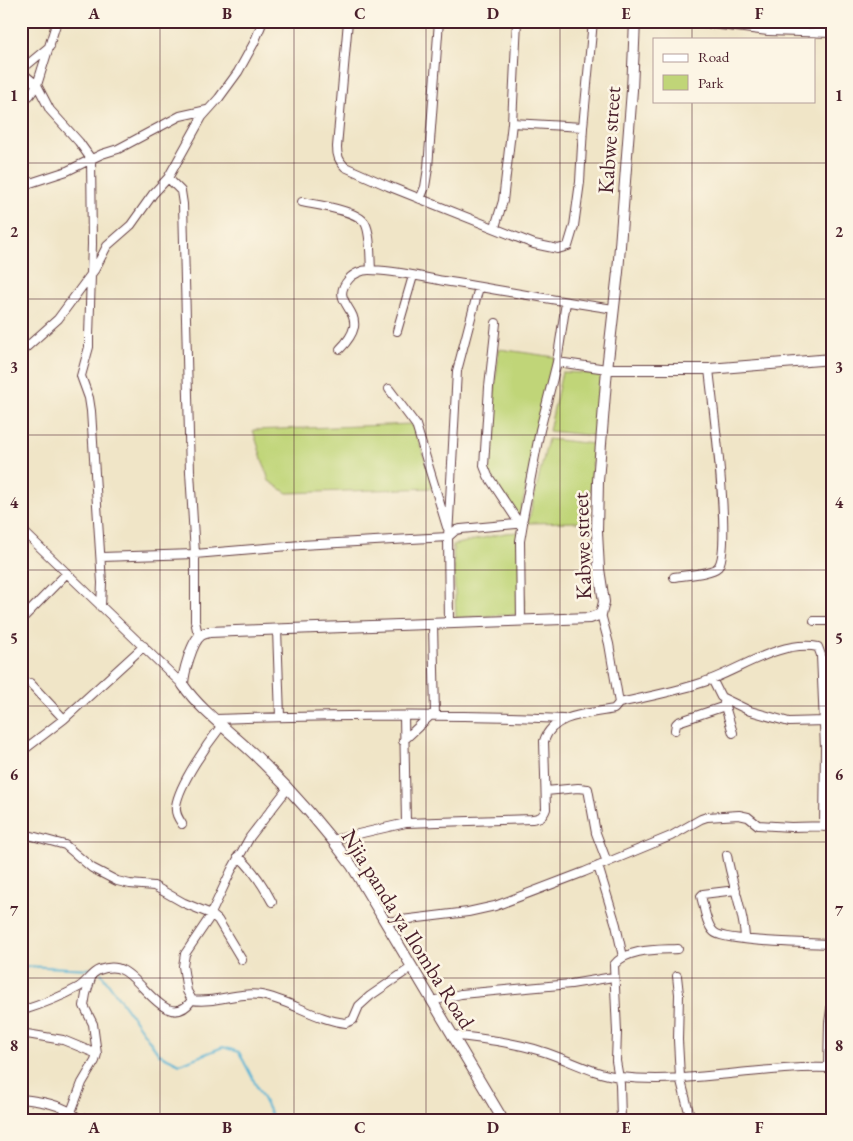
<svg xmlns="http://www.w3.org/2000/svg" width="853" height="1141" font-family="'EB Garamond',serif">
  <style>
    .green { fill: #c0d578; stroke: #857a52 }
    .lines { fill: none; stroke-linecap: round; stroke-linejoin: round }
    .stream { stroke: #57b4d5; stroke-width: 2 }
    .minor-casing { stroke: #633d42; stroke-width: 10 }
    .major-casing { stroke: #633d42; stroke-width: 12 }
    .minor { stroke: #fff; stroke-width: 8 }
    .major { stroke: #fff; stroke-width: 10 }
    .grid { fill: none; stroke: #4a1f2b; stroke-width: 1; stroke-opacity: 0.55 }
    .labels { text-anchor: middle; dominant-baseline: central; stroke-width: 5; stroke-linejoin: round; paint-order: stroke }
    .street-label { font-size: 22px; fill: #4a1f2b; stroke: #fcf5e5 }
    .neatline { fill: none; stroke: #4a1f2b; stroke-width: 2 }
    .grid-label { font-size: 16px; text-anchor: middle; font-weight: bold; fill: #4a1f2b }
  </style>
  <rect width="100%" height="100%" fill="#fcf5e5"/>
  <filter id="ink" filterUnits="userSpaceOnUse"><feTurbulence type="fractalNoise" baseFrequency=".02" numOctaves="2"/><feDisplacementMap in="SourceGraphic" scale="10" xChannelSelector="R" yChannelSelector="G"/><feConvolveMatrix kernelMatrix="1 2 1 2 8 2 1 2 1" color-interpolation-filters="sRGB"/></filter>
  <filter id="wash" filterUnits="userSpaceOnUse"><feTurbulence type="fractalNoise" baseFrequency=".0096" numOctaves="4" result="noise"/><feDisplacementMap in="SourceGraphic" scale="20" xChannelSelector="R" yChannelSelector="G"/><feGaussianBlur stdDeviation="1.12" result="paint"/><feColorMatrix in="noise" values="0 0 0 0 0 0 0 0 0 0 0 0 0 0 0 0 0 1.4 0 .05"/><feComposite in="paint" operator="in"/></filter>
  <g filter="url(#wash)">
    <rect width="100%" height="100%" fill="#f0e5c7"/>
    <path class="green" d="M499 349 555 357 519 519 486 474Z
      M562 372 604 374 596 436 549 431Z
      M413 424 435 488 287 493 269 481 253 430Z
      M548 439 594 444 588 527 577 522 528 523Z
      M521 532 525 614 456 618 453 545 505 533Z"/>
    <g class="lines">
      <path class="stream" d="M21 966 93 969
        M101 973 159 1054 180 1064 223 1047 239 1052 274 1120"/>
    </g>
  </g>
  <g filter="url(#ink)">
    <g class="lines">
      <defs>
        <path id="minor" d="M348 21 337 147C337 156 339 161 345 167L388 186 534 244 558 249 568 246 574 226 580 182 583 127 593 21
          M688 21 768 31 832 33
          M21 70 50 46
          M21 72 37 85 50 110 79 142 91 159 92 244 89 336V347L81 376 89 398 91 411 102 583 101 607
          M21 102 30 95 37 85 57 21
          M512 123 583 127
          M168 178 181 191 183 204 190 472 195 554V621L197 630 201 635
          M21 186 67 171 102 154 118 149 180 116 207 110
          M420 199 425 187 428 168 439 21
          M302 202C316 205 357 210 365 223 371 233 370 258 371 270
          M495 227 503 201 512 123 517 21
          M496 323 489 387 484 466 488 476 519 523
          M397 331 413 276
          M340 349C346 343 352 336 354 327 357 307 330 300 349 279 353 274 362 270 369 270 394 270 420 277 444 281 501 290 557 301 614 309
          M21 352 58 319 95 269 107 246 131 225 153 194 168 178 202 117 219 98 238 72 254 43 263 21
          M557 362 607 369
          M389 389 416 425 447 527
          M21 529 183 685
          M101 557 195 554 301 545 448 537 457 371 479 287
          M674 577C684 575 711 574 718 567 733 549 712 400 709 369
          M21 620 67 573
          M521 620 520 541 523 523
          M814 621H832
          M433 623 435 715
          M449 623 448 537 456 530 461 529 516 524 519 523 523 518 540 430 557 362 566 302
          M277 629 280 717
          M712 679 721 697 750 711 789 722 824 721
          M30 683 64 719
          M619 703C646 697 674 692 701 683 737 672 779 639 818 647L821 655 825 748 824 827
          M724 703 733 733
          M404 716 406 823
          M216 719C332 715 447 713 563 719
          M675 730 676 724 678 722 725 706
          M403 741 431 715
          M21 752 64 719 144 646
          M546 791 578 788 588 789 596 833 607 862
          M182 824C178 818 175 813 176 806 179 784 208 743 222 725
          M21 833 65 845 92 868 117 881 130 884 154 886 184 903 211 914 218 920 242 960
          M332 840 406 823 532 819C540 818 543 817 546 809L544 741C553 713 590 714 614 709L619 703 609 644 601 614
          M727 855C731 882 744 911 745 938
          M238 856C253 869 263 885 272 902
          M598 866 616 925 623 957
          M736 890 703 894 701 896C704 906 706 925 714 932 724 942 813 943 832 944
          M385 922 468 912 495 906 584 872 671 836 701 819 707 817 739 815 748 817 758 825 791 827 832 826
          M677 976 679 994 678 1040 680 1077 691 1120
          M192 1000C215 1004 238 991 261 995 290 1000 316 1020 346 1023L353 1020 359 1006 370 996 412 967
          M432 1001 461 994 571 984 613 977
          M21 1011C40 1005 61 997 79 987 87 982 91 973 99 970 107 967 115 966 122 970 143 979 168 1033 192 1000L187 991 183 966 185 954 208 920 231 871 250 837 288 788
          M21 1033 63 1040 97 1054
          M452 1035C482 1039 513 1042 541 1051 568 1059 592 1074 620 1077 691 1085 761 1065 832 1068
          M828 1068 829 1023 832 1002
          M21 1099C40 1101 62 1104 77 1117
          M71 1112 82 1083 95 1061 97 1054 93 1024 84 1006 86 994 91 978
          M73 1119 77 1117 90 1120
          M621 1120 620 1084 616 1061 617 1032 614 965C627 948 659 950 678 949"/>
        <path id="major" d="M607 369H709L832 359
          M503 1120 352 866C325 829 295 794 262 762 237 736 204 715 183 685 183 674 192 641 201 635 204 633 207 633 209 632L590 618 601 614 604 602 599 569 597 532 598 481 607 369 618 272 632 90 635 21"/>
      </defs>
      <use href="#minor" class="minor-casing"/>
      <use href="#major" class="major-casing"/>
      <use href="#minor" class="minor"/>
      <use href="#major" class="major"/>
    </g>
  </g>
  <path class="grid" d="M160 21V1120M294 21V1120M426 21V1120M560 21V1120M692 21V39M692 101V1120M21 163H832M21 299H832M21 435H832M21 570H832M21 706H832M21 842H832M21 978H832"/>
  <g class="labels">
    <g class="street-label">
      <text transform="translate(609 140) rotate(-86)">Kabwe street</text>
      <text transform="translate(582 546) rotate(-92)">Kabwe street</text>
      <text transform="translate(408 929) rotate(58)">Njia panda ya Ilomba Road</text>
    </g>
  </g>
  <rect width="853" height="1141" fill="none" stroke="#fcf5e5" stroke-width="55"/>
  <rect x="653" y="38" width="162" height="65" fill="#fcf5e5" stroke="#b59f9b"/>
  <rect x="663" y="54" width="25" height="8" fill="#ffffff" stroke="#b59f9b"/>
  <text x="698" y="62" font-size="15" fill="#4a1f2b">Road</text>
  <rect x="663" y="75" width="25" height="15" fill="#c0d578" stroke="#b59f9b"/>
  <text x="698" y="88" font-size="15" fill="#4a1f2b">Park</text>
  <rect x="28" y="28" width="798" height="1086" class="neatline"/>
  <g class="grid-label">
    <text x="94" y="19">A</text>
    <text x="227" y="19">B</text>
    <text x="360" y="19">C</text>
    <text x="493" y="19">D</text>
    <text x="626" y="19">E</text>
    <text x="759" y="19">F</text>
    <text x="14" y="101">1</text>
    <text x="839" y="101">1</text>
    <text x="14" y="237">2</text>
    <text x="839" y="237">2</text>
    <text x="14" y="373">3</text>
    <text x="839" y="373">3</text>
    <text x="14" y="508">4</text>
    <text x="839" y="508">4</text>
    <text x="14" y="644">5</text>
    <text x="839" y="644">5</text>
    <text x="14" y="780">6</text>
    <text x="839" y="780">6</text>
    <text x="14" y="916">7</text>
    <text x="839" y="916">7</text>
    <text x="14" y="1051">8</text>
    <text x="839" y="1051">8</text>
    <text x="94" y="1133">A</text>
    <text x="227" y="1133">B</text>
    <text x="360" y="1133">C</text>
    <text x="493" y="1133">D</text>
    <text x="626" y="1133">E</text>
    <text x="759" y="1133">F</text>
  </g>
</svg>
